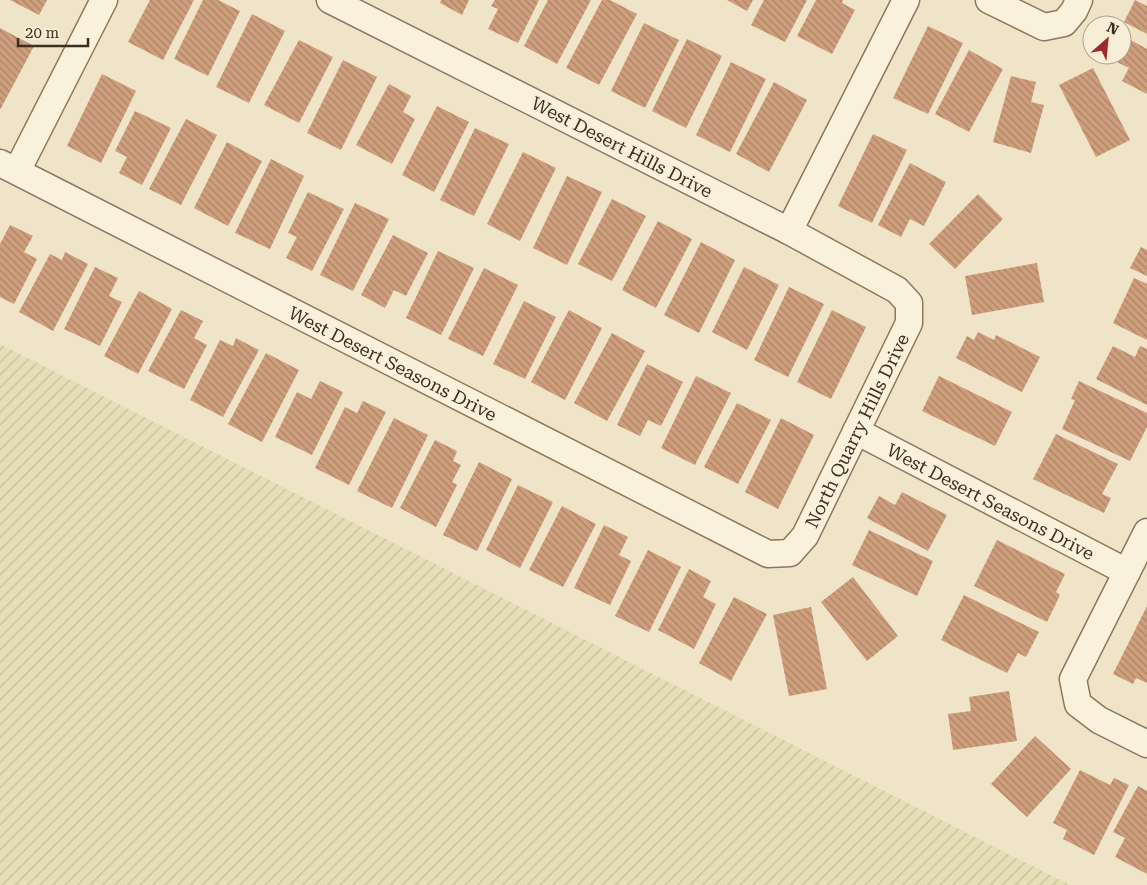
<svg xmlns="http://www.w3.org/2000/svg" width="1147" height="885" font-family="'Roboto Serif',serif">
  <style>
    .farmland { fill: url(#farmland-furrows) }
    .building { fill: url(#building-back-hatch) }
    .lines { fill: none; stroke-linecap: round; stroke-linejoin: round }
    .minor-casing { stroke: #8d765c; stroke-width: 29 }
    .minor { stroke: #faf1dc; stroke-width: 26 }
    .labels { text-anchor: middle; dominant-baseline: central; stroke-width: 4.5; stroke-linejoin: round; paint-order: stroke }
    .street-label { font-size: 18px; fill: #3d2e20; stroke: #f7eed8 }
  </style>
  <defs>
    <pattern id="farmland-furrows" width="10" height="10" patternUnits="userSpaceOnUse" patternTransform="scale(1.25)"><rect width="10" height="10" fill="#e6deb5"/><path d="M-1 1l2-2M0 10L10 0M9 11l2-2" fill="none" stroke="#c6bf9b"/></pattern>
    <pattern id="building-back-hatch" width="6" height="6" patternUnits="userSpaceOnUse" patternTransform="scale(1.25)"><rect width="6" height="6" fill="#cf9f7d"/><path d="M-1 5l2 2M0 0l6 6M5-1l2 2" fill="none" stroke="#a98266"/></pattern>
  </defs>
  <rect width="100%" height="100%" fill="#f0e4c8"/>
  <path class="farmland" d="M0 344 1070 885H0Z"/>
  <path class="building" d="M10 0H47L39 15Z
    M150 0H194L163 60 128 42Z
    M203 0H218L240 11 208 76 174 59Z
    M441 0H469L462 15 440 3Z
    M495 0H539L518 43 488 29 498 9 491 6Z
    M548 0H591L557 64 524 46Z
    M602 0H610L637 14 599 85 566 68Z
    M727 0H753L747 11Z
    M764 0H807L785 42 751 25Z
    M816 0H843L842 3 855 10 832 54 797 36Z
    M1135 0 1147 6V34L1124 22Z
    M252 14 285 31 249 103 216 87Z
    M644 23 679 40 645 108 611 91Z
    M928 26 963 43 928 114 893 98Z
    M0 28 34 46 0 110Z
    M1122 35 1147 49V94L1122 81 1129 68 1107 57 1108 55H1122Z
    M687 39 722 56 686 128 652 111Z
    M299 40 333 57 299 123 264 105Z
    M969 50 1003 69 969 132 935 114Z
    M343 60 377 77 341 150 307 133Z
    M731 62 766 79 730 152 696 135Z
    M1093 68 1130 140 1096 157 1059 85Z
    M102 74 136 91 101 163 67 146Z
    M1011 76 1036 82 1031 102 1044 105 1031 153 993 142Z
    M774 82 807 100 769 172 736 154Z
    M389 84 411 96 403 112 415 119 392 164 356 145Z
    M437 106 469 122 434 192 402 175Z
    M135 111 171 128 142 185 119 173 127 157 115 151Z
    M186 119 217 135 181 205 149 189Z
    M475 128 509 144 474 216 440 200Z
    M873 134 907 150 872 223 838 206Z
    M227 142 262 161 228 226 194 208Z
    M523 152 556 168 520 241 487 224Z
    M271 159 304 176 270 249 235 233Z
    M910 163 946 182 924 226 910 219 901 237 878 225Z
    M567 176 602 192 567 265 533 248Z
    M308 192 344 209 312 271 286 258 297 237 288 233Z
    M978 194 1003 219 955 269 929 244Z
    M612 199 646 216 612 281 578 264Z
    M355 203 389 219 353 291 320 275Z
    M658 221 692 239 656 308 622 290Z
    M10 225 33 236 24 252 37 259 14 304 0 297V244Z
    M393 235 428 253 406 296 394 290 385 308 361 295Z
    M701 242 735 260 699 333 664 315Z
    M1141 247 1147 250V276L1130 268Z
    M438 251 474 268 441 335 406 318Z
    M65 252 88 264 53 331 19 312 50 254 62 260Z
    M1037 263 1044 302 972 315 965 276Z
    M95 267 118 278 109 296 122 302 100 346 64 329Z
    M744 267 779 285 747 350 712 332Z
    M484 268 518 285 483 356 448 339Z
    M1134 278 1147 284V340L1113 323Z
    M789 287 824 304 788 377 754 360Z
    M139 291 172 309 138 374 104 356Z
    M524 301 556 317 525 379 493 364Z
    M181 310 203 321 194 338 207 345 184 389 148 371Z
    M569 310 602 328 565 400 531 382Z
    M832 310 866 327 831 399 797 382Z
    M978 332 994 340 996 335 1040 357 1022 392 956 358 967 336 974 340Z
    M612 333 645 351 607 421 574 403Z
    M236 338 259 350 223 417 190 400 220 340 233 346Z
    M1113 346 1135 357 1140 346 1147 349V405L1096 379Z
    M266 353 299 370 262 442 228 424Z
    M647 364 683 382 661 426 648 420 640 436 617 425Z
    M696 376 731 393 695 465 661 448Z
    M939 376 1012 412 995 446 922 411Z
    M320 381 343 392 312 455 275 437 297 392 311 399Z
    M1079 381 1147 413V427L1130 461 1062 429 1075 400 1071 399Z
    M363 401 386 412 349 485 315 468 345 407 357 413Z
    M737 403 771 420 738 484 704 467Z
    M394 418 428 435 392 508 357 491Z
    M781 418 814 435 778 509 745 492Z
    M1056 434 1118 464 1102 494 1111 498 1104 513 1033 479Z
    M435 440 457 451 453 461 461 465 452 482 457 485 436 527 400 508Z
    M479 462 512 479 477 551 443 535Z
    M518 485 553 502 520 568 486 550Z
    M902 492 947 515 928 551 867 518 879 496 895 505Z
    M562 506 596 524 563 587 529 570Z
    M604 525 628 537 619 555 631 561 610 605 574 588Z
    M869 530 933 561 917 596 852 565Z
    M997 540 1065 574 1056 592 1060 595 1047 622 974 586Z
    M648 550 681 567 649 632 615 616Z
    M689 569 711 581 703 597 716 604 694 649 658 630Z
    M853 577 898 636 867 661 821 602Z
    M964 595 1039 632 1026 657 1018 653 1007 673 941 640Z
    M734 597 767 614 731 681 699 663Z
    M1147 606V683L1136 678 1133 684 1113 674Z
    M811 607 827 689 789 696 773 615Z
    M1009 691 1017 741 953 750 948 714 971 711 969 697Z
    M1035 736 1071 769 1027 817 991 784Z
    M1080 770 1110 785 1114 778 1129 785 1094 855 1063 839 1067 830 1053 823Z
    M1138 786 1147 791V874L1115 857 1125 838 1113 832Z"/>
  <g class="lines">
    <defs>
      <g id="minor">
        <path d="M989 0 1044 27 1064 23 1074 11 1079 0"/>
        <path id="s1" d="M0 163 768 554 790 553 805 536 909 323V303L897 290 789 231 330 0"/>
        <path d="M17 171 104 0"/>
        <path d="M789 231 906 0"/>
        <path id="s2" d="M856 431 1127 572"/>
        <path d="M1147 532 1073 679 1078 704 1099 720 1147 744"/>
      </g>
    </defs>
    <use href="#minor" class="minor-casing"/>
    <use href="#minor" class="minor"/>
  </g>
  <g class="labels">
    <g class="street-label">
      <text transform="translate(622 147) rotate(27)">West Desert Hills Drive</text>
      <text stroke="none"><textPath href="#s1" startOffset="441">West Desert Seasons Drive</textPath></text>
      <text stroke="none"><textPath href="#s1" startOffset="1024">North Quarry Hills Drive</textPath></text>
      <text stroke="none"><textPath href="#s2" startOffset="152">West Desert Seasons Drive</textPath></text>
    </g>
  </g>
  <g transform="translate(1107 40) rotate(27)"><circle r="24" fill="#f7eed8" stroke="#ada18e"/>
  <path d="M0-4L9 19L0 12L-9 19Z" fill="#9e2a2b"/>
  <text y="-8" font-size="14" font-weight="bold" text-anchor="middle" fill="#3d2e20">N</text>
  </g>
  <path d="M18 38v8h70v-8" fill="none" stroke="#3d2e20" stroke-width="2.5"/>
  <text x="25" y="38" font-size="15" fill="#3d2e20" stroke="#f7eed8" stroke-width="4" paint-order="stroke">20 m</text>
</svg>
